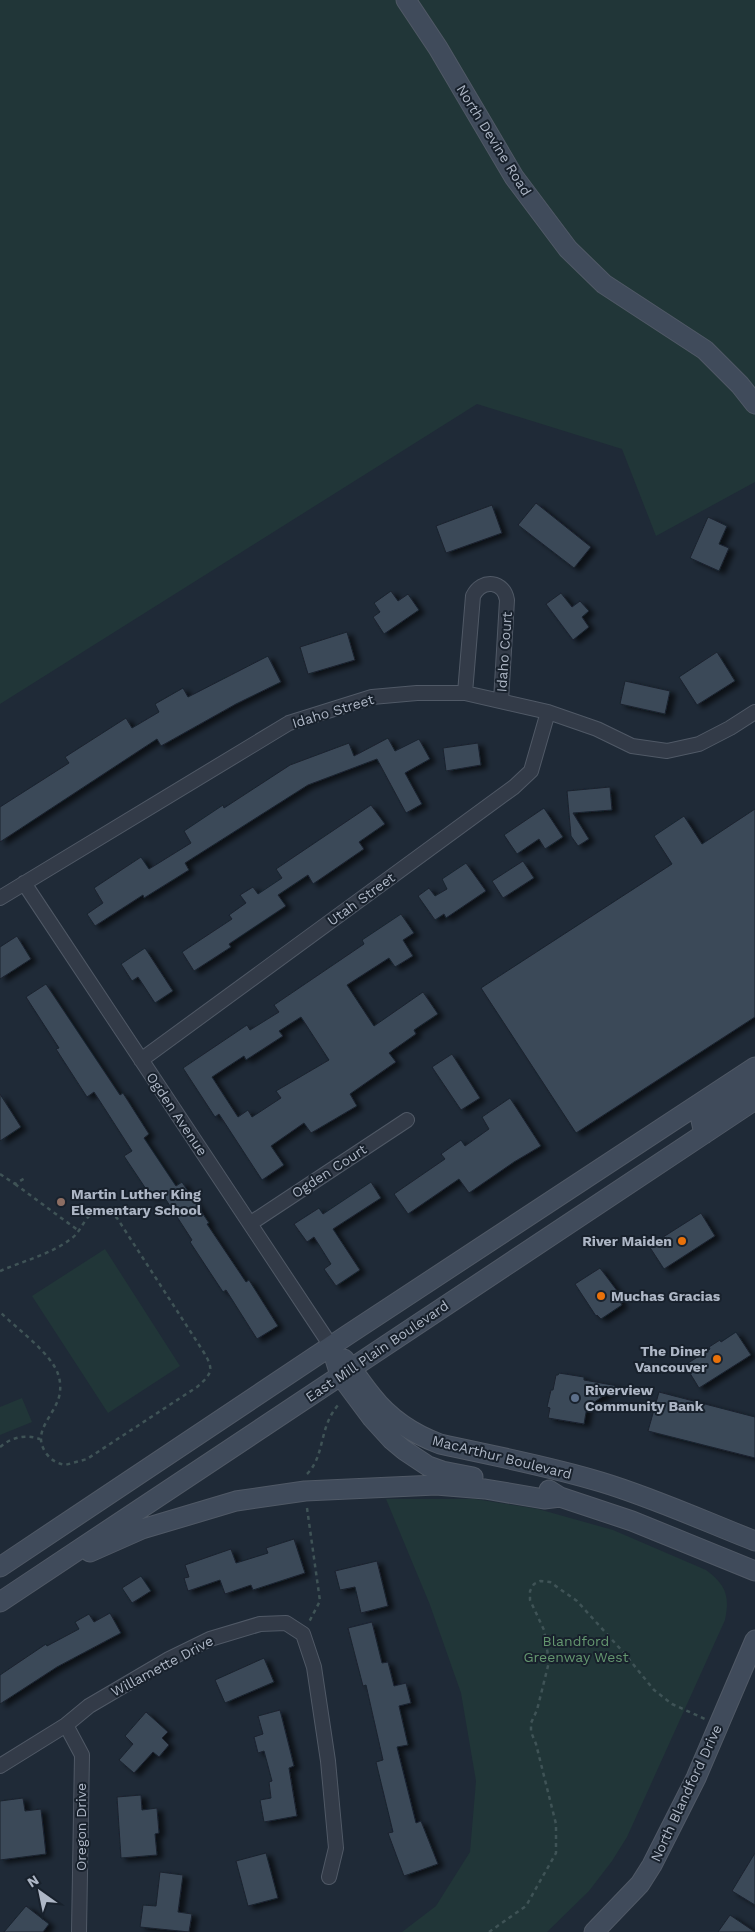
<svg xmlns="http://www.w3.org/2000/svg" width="755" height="1932" font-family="'Work Sans',sans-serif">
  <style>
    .green { fill: #213638 }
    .building { fill: #3b4858; stroke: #1a232e; fill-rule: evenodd; filter: url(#shadow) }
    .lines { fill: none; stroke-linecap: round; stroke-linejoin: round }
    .street-casing { stroke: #505966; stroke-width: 16 }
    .secondary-casing { stroke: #505966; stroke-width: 21 }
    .path { stroke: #3f5356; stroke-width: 2.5; stroke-dasharray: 4 4; stroke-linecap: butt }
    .street { stroke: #333b48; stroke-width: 14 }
    .secondary { stroke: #404b5b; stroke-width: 19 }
    .education-dot { fill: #8d6e63; stroke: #18212c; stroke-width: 2 }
    .food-dot { fill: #e8710a; stroke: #18212c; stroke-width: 2 }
    .service-dot { fill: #5c6f8a; stroke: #18212c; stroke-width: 2 }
    .labels { text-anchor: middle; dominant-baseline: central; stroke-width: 4; stroke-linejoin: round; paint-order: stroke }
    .street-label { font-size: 14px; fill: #adb6c5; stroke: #18212c }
    .poi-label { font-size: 14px; font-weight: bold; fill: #adb6c5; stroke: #18212c; text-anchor: start }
    .park-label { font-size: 14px; fill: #64966f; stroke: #18212c }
  </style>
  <defs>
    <filter id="shadow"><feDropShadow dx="5.5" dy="3" stdDeviation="2.5" flood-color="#0009"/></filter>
  </defs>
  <rect width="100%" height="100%" fill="#1f2a37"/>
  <path class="green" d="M0 0H755V482L656 536 622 449 477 404 0 704Z
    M105 1249 180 1366 108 1413 32 1296Z
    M22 1398 32 1422 0 1435V1407Z
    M386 1499H475L538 1509 613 1530 706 1570C726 1585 730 1596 725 1620L627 1837 612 1861 589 1891 547 1932H402L436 1906 470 1852 476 1781 461 1693 430 1605Z"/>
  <path class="building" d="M536 503 591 547 574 568 518 525Z
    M492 505 502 533 446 553 436 526Z
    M708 517 727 526 719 544 729 548 719 571 690 558Z
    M391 591 398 601 408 594 419 610 384 634 373 617 380 612 374 603Z
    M561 593 572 607 580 601 589 611 582 617 589 627 573 640 546 604Z
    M347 632 355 660 308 674 300 647Z
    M717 652 735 681 697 705 679 677Z
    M268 656 281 682 236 704 161 746 157 739 0 842V807L69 763 65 757 126 718 132 728 159 712 155 704 183 688 188 697Z
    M625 681 670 691 665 714 620 704Z
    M388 738 395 751 419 739 430 759 405 773 422 804 406 813 377 759 308 785 185 863 189 870 144 898 143 895 95 926 87 914 103 903 94 888 141 857 149 869 191 843 184 831 223 805 224 808 290 765 349 743 354 756Z
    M478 743 481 765 446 771 443 748Z
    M610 787 612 810 573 813 589 839 578 846 571 836 567 791Z
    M371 805 385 824 359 842 364 849 313 884 308 875 278 895 286 906 229 944 231 947 194 971 182 952 232 919 229 915 246 903 240 895 253 887 258 894 282 878 276 869Z
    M544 808 563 837 545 849 539 839 517 854 504 835Z
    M755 809V1017L576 1133 481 988 672 864 654 836 684 816 702 844Z
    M523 861 534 878 503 898 492 881Z
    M466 863 486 891 446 918 444 914 435 920 418 896 429 888 435 896 447 889 442 879Z
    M401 914 414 933 403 940 413 956 395 967 389 958 347 985 374 1026 423 992 438 1014 414 1030 416 1034 389 1053 396 1062 350 1094 357 1106 311 1133 304 1123 271 1146 284 1165 262 1180 219 1114 215 1117 183 1068 247 1025 250 1030 279 1012 274 1005 364 944 362 940ZM301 1017 329 1060 276 1091 281 1098 252 1117 248 1110 238 1117 212 1077 244 1056 246 1060 283 1036 279 1031Z
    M17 936 31 959 0 979V947Z
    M145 948 173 991 155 1003 138 977 132 981 121 964Z
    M46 984 120 1095 123 1093 149 1134 144 1138 176 1186 182 1182 209 1223 207 1224 246 1282 249 1280 278 1326 257 1339 226 1290 223 1292 190 1242 192 1240 161 1192 152 1198 124 1156 132 1151 94 1092 87 1097 56 1049 59 1048 26 997Z
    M452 1054 480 1098 461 1110 432 1067Z
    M0 1094 21 1127 0 1141Z
    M510 1098 541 1146 514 1162 469 1193 459 1179 408 1214 394 1194 445 1159 441 1154 461 1140 465 1146 489 1129 482 1117Z
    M371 1182 381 1198 333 1229 360 1270 336 1286 324 1269 331 1264 314 1237 307 1242 294 1224 319 1208 323 1214Z
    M701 1213 715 1236 664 1269 649 1246Z
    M600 1268 618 1292 617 1293 621 1299 619 1300 622 1305 601 1319 597 1315 596 1316 575 1284Z
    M736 1332 751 1355 699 1388 685 1365 710 1349 709 1347 720 1340 721 1342Z
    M559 1373 584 1377V1380L618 1386 587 1407 584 1424 548 1418 550 1408 547 1407 551 1390H553L556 1375H558Z
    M659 1392 755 1417V1458L648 1431Z
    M294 1539 305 1573 253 1590 251 1585 225 1594 220 1580 188 1591 184 1578 189 1577 185 1565 231 1549 236 1563 268 1553 266 1548Z
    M377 1561 388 1606 361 1613 355 1587 340 1590 335 1571Z
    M141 1576 151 1591 132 1603 122 1588Z
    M110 1613 121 1633 57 1667 0 1704V1675L46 1644 47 1646 79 1629 75 1622 89 1614 94 1622Z
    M372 1622 382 1663 388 1662 394 1686 406 1683 411 1703 399 1706 408 1745 397 1747 416 1823 421 1821 438 1864 404 1876 388 1833 393 1832 376 1762 383 1760 366 1685 363 1686 348 1628Z
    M264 1658 274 1682 225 1703 215 1680Z
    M280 1710 294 1766 289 1768 297 1816 264 1822 260 1800 271 1798 269 1782 272 1781 264 1751 258 1753 254 1737 263 1734 258 1716Z
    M146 1712 168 1732 162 1738 169 1745 159 1757 153 1752 134 1773 119 1760 133 1744 125 1736Z
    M141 1795 142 1810 157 1808 159 1833 155 1834 157 1855 121 1858 117 1797Z
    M23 1798 25 1811 41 1809 46 1854 0 1860V1801Z
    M266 1853 278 1898 248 1906 236 1861Z
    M755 1853V1905L732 1891Z
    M160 1872 183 1875 178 1912 192 1914 189 1932 140 1927 143 1905 156 1906Z
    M26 1906 49 1924 43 1932H4Z
    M730 1915 755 1932H718Z"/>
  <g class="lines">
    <defs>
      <path id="street" d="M465 693 473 596C482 578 504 581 507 600L501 701
        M24 883 331 1346
        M0 898 289 723 372 697 417 693H465L548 712 597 729 632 746 667 751 699 744 730 728 755 712
        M141 1060 514 787 531 771 548 712
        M251 1223 407 1120
        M66 1725 82 1755 79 1932
        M0 1766 66 1725 89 1706 169 1659 210 1639 260 1624 286 1623 303 1634 314 1667 328 1761 336 1848 329 1877"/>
      <path id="secondary" d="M406 0 438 48 514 177 568 249 604 284 705 350 740 385 755 404
        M704 1134 701 1120 754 1083
        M331 1346 340 1375 372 1418 392 1440 404 1450 428 1466 442 1471 473 1477
        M344 1359C354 1371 362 1384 372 1396 390 1419 413 1434 440 1444 494 1456 549 1466 601 1482 654 1498 704 1521 755 1541
        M549 1490 560 1497 632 1521 755 1571
        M90 1552 142 1529 236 1501 305 1491 436 1485 485 1489 544 1499 560 1497
        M0 1567 349 1334 755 1067
        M0 1602 755 1100
        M594 1932 640 1884 652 1865 696 1778 755 1640"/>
    </defs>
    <use href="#street" class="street-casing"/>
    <use href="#secondary" class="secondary-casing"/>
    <path class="path" d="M0 1174 15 1184 25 1178
      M15 1184 79 1231
      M0 1271C23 1261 52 1254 72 1238 82 1231 85 1213 99 1211 105 1211 112 1215 117 1218L203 1351C214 1369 213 1373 197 1387L87 1459 65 1465C56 1463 51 1460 46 1453 32 1433 51 1419 58 1400 61 1392 61 1382 58 1374 51 1353 16 1328 0 1312
      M0 1447C12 1437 25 1434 40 1439
      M307 1474C326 1455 318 1426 340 1403
      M307 1508 320 1601 309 1622
      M489 1932 526 1906 556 1853V1824L536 1744 531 1732V1723L537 1710 549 1662 544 1630 530 1600V1591L534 1584 540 1581 550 1582 577 1601 624 1653 654 1690 672 1704 705 1719"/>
    <use href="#street" class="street"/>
    <use href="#secondary" class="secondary"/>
  </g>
  <circle class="education-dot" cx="61" cy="1202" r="5"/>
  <g class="food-dot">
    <circle cx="682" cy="1241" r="5"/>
    <circle cx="601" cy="1296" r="5"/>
    <circle cx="717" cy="1359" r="5"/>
  </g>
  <circle class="service-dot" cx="575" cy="1398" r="5"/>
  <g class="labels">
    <g class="street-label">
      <text transform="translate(494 140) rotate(58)">North Devine Road</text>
      <text transform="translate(504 652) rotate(-86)">Idaho Court</text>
      <text transform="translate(333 711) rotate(-17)">Idaho Street</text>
      <text transform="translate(361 899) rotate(-36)">Utah Street</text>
      <text transform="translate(177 1114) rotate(56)">Ogden Avenue</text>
      <text transform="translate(329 1171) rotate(-33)">Ogden Court</text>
      <text transform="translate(377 1351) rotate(-34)">East Mill Plain Boulevard</text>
      <text transform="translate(502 1457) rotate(14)">MacArthur Boulevard</text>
      <text transform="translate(162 1666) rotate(-28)">Willamette Drive</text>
      <text transform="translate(686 1793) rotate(-65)">North Blandford Drive</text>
      <text transform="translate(81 1827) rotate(-90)">Oregon Drive</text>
    </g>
    <g class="poi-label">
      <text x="71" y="1194">Martin Luther King<tspan x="71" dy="16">Elementary School</tspan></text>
      <text x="672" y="1241" text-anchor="end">River Maiden</text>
      <text x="611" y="1296">Muchas Gracias</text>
      <text x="707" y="1351" text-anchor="end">The Diner<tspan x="707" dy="16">Vancouver</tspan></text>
      <text x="585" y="1390">Riverview<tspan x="585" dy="16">Community Bank</tspan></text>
    </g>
    <g class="park-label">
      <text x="576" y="1641">Blandford<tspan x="576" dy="16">Greenway West</tspan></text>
    </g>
  </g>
  <g transform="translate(40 1892) rotate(327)" stroke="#18212c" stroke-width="4" paint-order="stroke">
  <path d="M0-4L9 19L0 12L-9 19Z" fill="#adb6c5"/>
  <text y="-8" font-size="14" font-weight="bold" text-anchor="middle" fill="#adb6c5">N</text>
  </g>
</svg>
